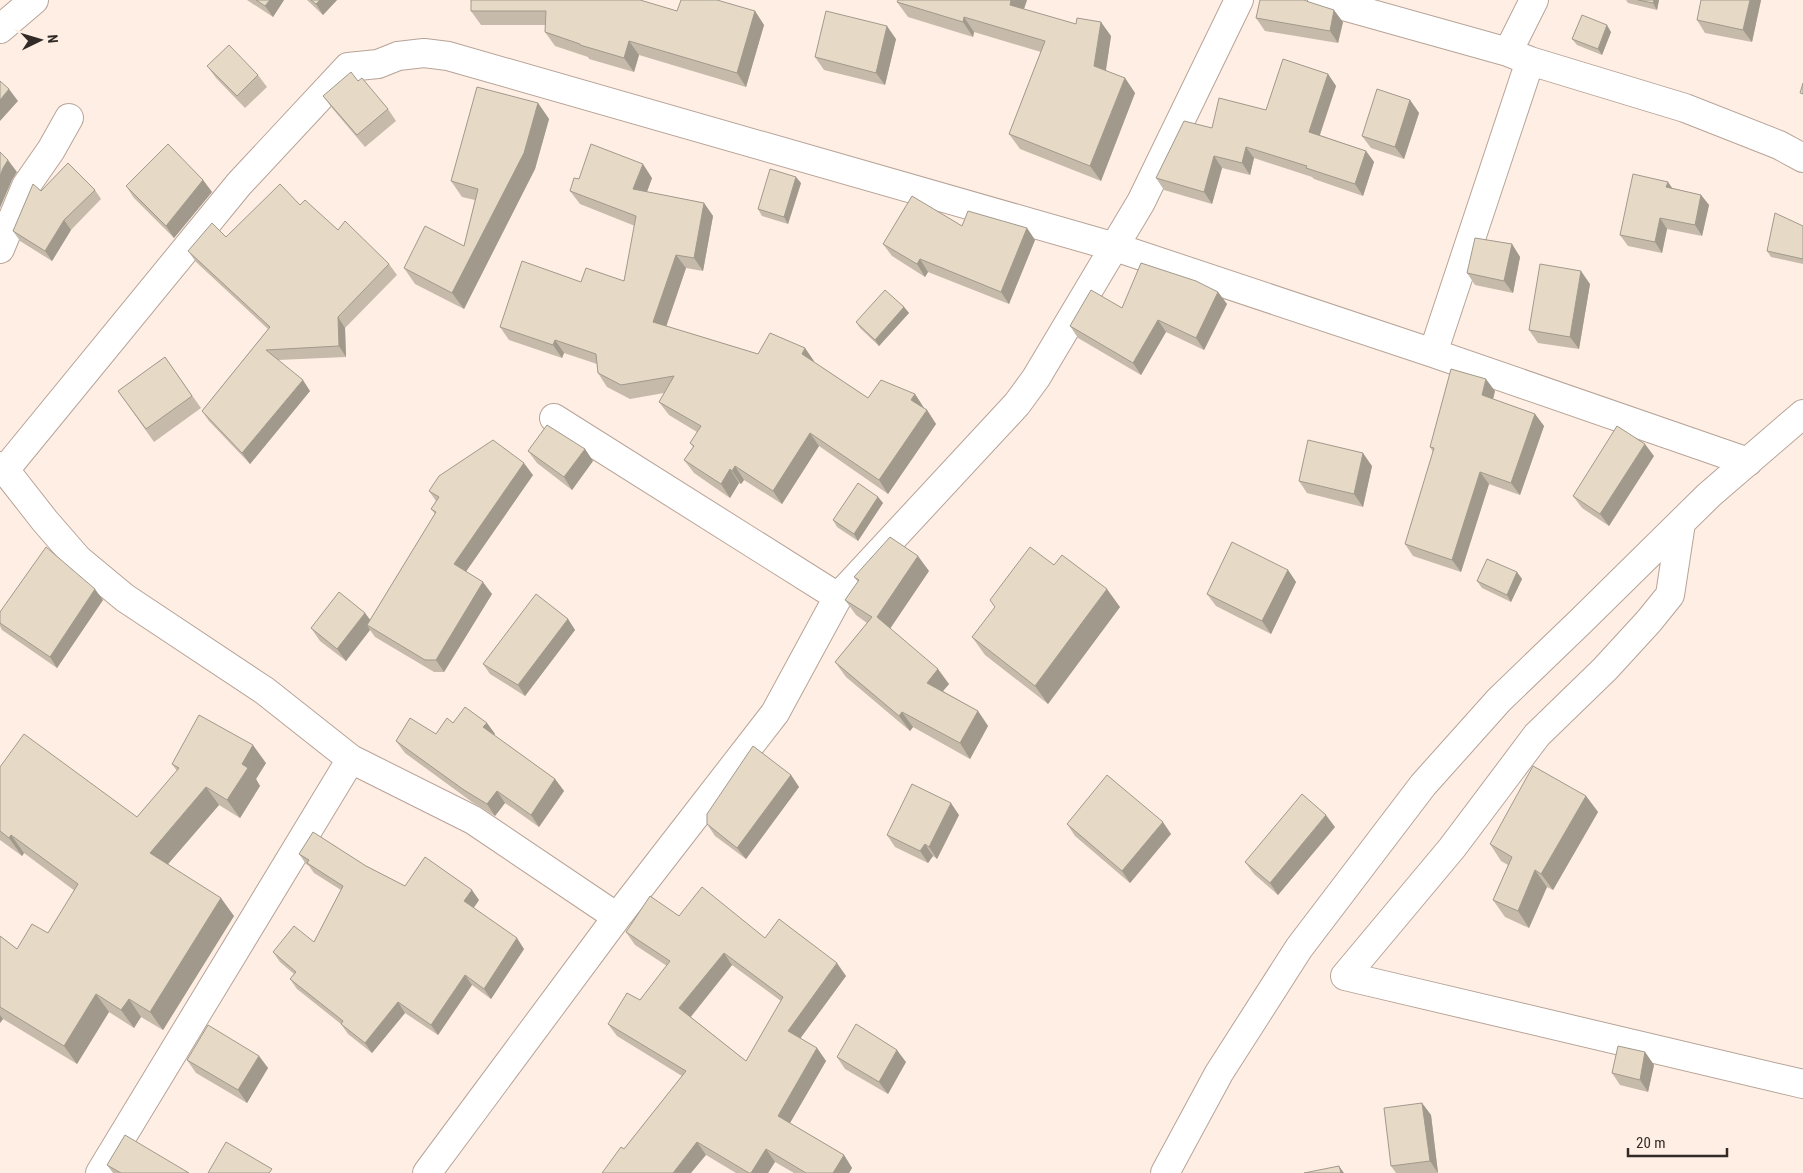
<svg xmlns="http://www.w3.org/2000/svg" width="1803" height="1173" font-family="'Roboto Condensed',sans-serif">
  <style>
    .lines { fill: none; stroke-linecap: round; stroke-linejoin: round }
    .minor-casing { stroke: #b7a498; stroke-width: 30 }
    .minor { stroke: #fff; stroke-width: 28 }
    .wall { fill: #c6bbab; fill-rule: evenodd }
    .shaded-wall { fill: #a1998b }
    .building { fill: #e6dac7; stroke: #a1998b; fill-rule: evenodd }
  </style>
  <rect width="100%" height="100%" fill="#ffeee4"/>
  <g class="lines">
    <defs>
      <path id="minor" d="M1322 0 1508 52 1530 61 1685 108 1779 145 1803 158
        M0 29 34 0
        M1508 52 1534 0
        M0 249 26 186 51 150 69 118
        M1433 353 1530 61
        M554 418 838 597
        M0 466 5 470 45 521 78 559 125 598 265 691 351 759 473 820 617 917
        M5 470 239 184 348 67 378 64 398 56 424 53 448 56 1115 247 1433 353 1748 462
        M1681 523 1670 595 1649 621 1605 669 1537 735 1452 848 1345 976 1803 1084
        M100 1173 351 759
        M427 1173 617 917 775 713 838 597 1017 404 1036 378 1141 202 1239 0
        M1165 1173 1219 1073 1299 948 1423 785 1499 700 1580 622 1709 495 1803 414"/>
    </defs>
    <use href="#minor" class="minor-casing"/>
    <use href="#minor" class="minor"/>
  </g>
  <path class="wall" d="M247 0H284L273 17Z
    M307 0H337L323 15Z
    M898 0H1027L1024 9 1111 36 1106 71 1125 78 1135 93 1101 181 1020 149 1009 134 1041 52 974 32 973 37 908 17 897 2Z
    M1626 0H1659L1657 10 1628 3Z
    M1761 0 1752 42 1705 33 1697 20Z
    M471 11H755L764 25 746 87 639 55 634 72 589 59 588 57 555 46 545 32 546 25H481Z
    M1256 18 1343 22 1338 43 1265 31Z
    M1611 32 1602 55 1577 45 1572 39Z
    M896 39 885 85 824 70 815 57Z
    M207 66 258 75 267 87 245 108 216 78Z
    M1328 74 1336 86 1320 135 1366 151 1374 162 1363 196 1314 179 1312 177 1254 158 1250 175 1222 168 1212 204 1164 190 1156 178 1212 128 1266 110Z
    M358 81 388 109 396 121 365 147 332 108 323 96Z
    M1410 100 1419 113 1404 159 1371 148 1362 136Z
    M538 103 549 119 535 169 464 309 415 284 404 268 464 246 475 200 462 197 451 181Z
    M652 178 647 192 704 203 713 216 703 271 686 268 666 326 758 354 805 348 814 362 868 398 915 394 924 408 927 410 936 424 888 494 819 446 782 504 744 480 741 484 739 483 730 498 694 473 684 460 693 447 690 443 697 432 669 415 659 402 664 393 630 399 607 387 598 373 597 364 564 353 562 358 509 340 500 327 581 282 624 281 635 226 580 204 570 191 579 179Z
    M203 180 212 192 174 238 134 198 126 186Z
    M801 183 788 224 762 216 758 209Z
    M1672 188 1701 195 1709 205 1702 236 1667 229 1662 253 1628 246 1620 235Z
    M95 190 101 199 71 230 52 261 20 241 13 231 41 191Z
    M300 205 389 264 397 275 345 328 346 357 278 360 310 391 250 464 209 421 202 411 268 329 196 262 188 251 226 237Z
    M962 226 1027 228 1035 240 1009 304 928 272 925 277 892 256 883 244Z
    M1803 226V264L1771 257 1767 251Z
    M1512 244 1520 257 1513 293 1475 285 1467 273Z
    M1590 284 1579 349 1538 343 1529 330Z
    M1218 292 1227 304 1204 350 1166 332 1141 375 1078 338 1070 326 1122 308Z
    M904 307 909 313 879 346 860 328 856 322Z
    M165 357 201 408 154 442 118 391Z
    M1495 391 1493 399 1535 414 1544 426 1520 495 1489 484 1461 572 1413 556 1405 544 1433 452 1430 447Z
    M585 449 593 461 572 490 537 463 528 451Z
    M1654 456 1609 526 1582 508 1573 496Z
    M1372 466 1363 507 1307 493 1299 481Z
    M533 475 466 571 492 594 444 672H434L375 637 370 630 346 661 320 641 311 628 365 613 370 620 435 514 431 509 436 501 429 491Z
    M878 497 883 503 858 541 837 527 833 520Z
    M1054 565 1120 607 1048 704 985 655 972 637Z
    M1288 570 1296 582 1271 634 1216 606 1207 594Z
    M929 571 890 629 949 684 943 691 978 711 988 726 970 759 913 727 910 731 846 677 835 662 867 623 856 615 845 600 858 582 854 577Z
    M1517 572 1522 579 1511 602 1482 588 1477 581Z
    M103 600 57 668 2 630 0 626V612Z
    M568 619 575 630 525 696 490 674 483 664Z
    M453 723H487L495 734 494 735 555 779 564 791 539 827 505 803 495 816 472 802 405 753 396 741 436 734Z
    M266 763 256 779 260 786 240 818 219 805 168 864 234 916 163 1030 141 1017 134 1028 109 1012 77 1064 3 1019 0 1023V936L17 949 48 933 75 891 24 853 22 856 0 840V767L137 817 177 771 172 764Z
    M791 775 799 787 746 859 715 836 707 824Z
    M1586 796 1598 812 1553 890 1547 887 1529 928 1505 917 1493 900 1508 865 1501 861 1490 844Z
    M959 815 937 859 933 856 928 863 895 847 887 835Z
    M1067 824 1171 834 1130 883 1075 836Z
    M1335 827 1278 895 1254 874 1245 862Z
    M299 854 366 866 405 886 479 900 474 908 524 949 491 999 472 985 438 1035 405 1013 372 1053 348 1034 341 1024 297 989 290 979 294 974 280 962 273 952 314 942 341 890 314 873 309 866 306 864Z
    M679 916 765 938 846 976 800 1038 817 1048 826 1061 790 1123 844 1155 852 1168 849 1173H794L775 1162 768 1173H736L706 1155 624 1149 682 1076 617 1036 608 1024 640 1000 667 966 635 945 626 932ZM732 965 781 1001 746 1061 691 1017Z
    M1645 1052 1654 1065 1648 1092 1620 1085 1612 1073Z
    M259 1056 268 1068 247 1103 196 1073 187 1060Z
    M837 1057 906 1062 888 1094 845 1069Z
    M1422 1103 1431 1115 1438 1173H1396L1391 1166Z
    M107 1165 189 1173H113Z"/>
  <path class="shaded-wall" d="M270 0H284L273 17 265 6Z
    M320 0H337L323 15 316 4Z
    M1011 0H1027L1020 20 1010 5Z
    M1654 0H1659L1657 10 1653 3Z
    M1750 0H1761L1752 42 1743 30Z
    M1334 10 1343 22 1338 43 1330 31Z
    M755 11 764 25 746 87 737 73Z
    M964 17 974 32 973 37 963 22Z
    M1101 22 1111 36 1104 81 1094 66Z
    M1607 25 1611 32 1602 55 1598 49Z
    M887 26 896 39 885 85 876 73Z
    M629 41 639 55 634 72 624 58Z
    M1328 74 1336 86 1317 143 1309 132Z
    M1125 78 1135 93 1101 181 1090 166Z
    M9 89 18 101 0 121V100Z
    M1410 100 1419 113 1404 159 1395 147Z
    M538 103 549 119 535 169 464 309 452 293Z
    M1246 147 1254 158 1250 175 1242 163Z
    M1366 151 1374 162 1363 196 1355 184Z
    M1214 156 1222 168 1212 204 1204 192Z
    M8 160 17 172 12 180 0 208V176L3 168Z
    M643 164 652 178 643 202 633 189Z
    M796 177 801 183 788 224 784 217Z
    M203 180 212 192 174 238 166 226Z
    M1668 182 1675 192 1666 187Z
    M1701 195 1709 205 1702 236 1695 225Z
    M704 203 713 216 703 271 694 258Z
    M1660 218 1667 229 1662 253 1655 242Z
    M64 220 71 230 52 261 45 251Z
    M1027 228 1035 240 1009 304 1001 292Z
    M1512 244 1520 257 1513 293 1504 281Z
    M676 255 686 268 663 336 653 322Z
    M920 259 928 272 925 277 917 264Z
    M1581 271 1590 284 1579 349 1570 337Z
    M1218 292 1227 304 1204 350 1196 338Z
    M904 307 909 313 879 346 875 340Z
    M338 317 345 328 346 357 339 346Z
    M1158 320 1166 332 1141 375 1133 363Z
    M555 340 564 353 562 358 553 345Z
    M805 348 814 361 811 367 802 354Z
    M1486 379 1495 391 1491 407 1482 395Z
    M303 380 310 391 250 464 242 453Z
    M915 394 924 408 921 413 911 400Z
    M927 410 936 424 888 494 879 480Z
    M1535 414 1544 426 1520 495 1511 483Z
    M810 433 819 446 782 504 773 491Z
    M1645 444 1654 456 1609 526 1600 514Z
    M585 449 593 461 572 490 564 477Z
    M1363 453 1372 466 1363 507 1354 494Z
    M524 463 533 475 463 576 454 564Z
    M735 466 744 480 741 484 732 471Z
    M730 469 739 483 730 498 721 484Z
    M1480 472 1489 484 1461 572 1452 560Z
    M878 497 883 503 858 541 854 534Z
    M918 556 929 571 887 633 877 617Z
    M1288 570 1296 582 1271 634 1262 621Z
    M1517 572 1522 579 1511 602 1507 595Z
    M483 582 492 594 444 672 436 660Z
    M95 589 103 600 57 668 50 657Z
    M1107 589 1120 607 1048 704 1035 686Z
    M365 613 374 625H367L370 630 346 661 337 649Z
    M568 619 575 630 525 696 518 685Z
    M938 669 949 684 937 698 927 683Z
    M978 711 988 726 970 759 960 743Z
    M902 712 913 727 910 731 899 716Z
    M487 723 495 734 491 739 483 727Z
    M253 745 266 763 256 779 260 786 240 818 227 800 242 764Z
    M791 775 799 787 746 859 737 848Z
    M555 779 564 791 539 827 531 815Z
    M206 787 219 805 162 871 150 853Z
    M497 791 505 803 495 816 487 804Z
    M1586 796 1598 812 1553 890 1541 874Z
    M951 803 959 815 937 859 929 847Z
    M1326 815 1335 827 1278 895 1270 883Z
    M1163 822 1171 834 1130 883 1122 871Z
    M11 835 24 853 22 856 9 838Z
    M925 844 933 856 928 863 920 851Z
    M1535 870 1547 887 1529 928 1518 911Z
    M472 890 479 900 471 911 464 901Z
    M221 898 234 916 163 1030 150 1012Z
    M517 938 524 949 491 999 484 989Z
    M724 953 732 965 688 1020 679 1008Z
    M837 963 846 976 797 1043 788 1031Z
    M465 975 472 985 438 1035 431 1025Z
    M96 994 109 1012 77 1064 64 1046Z
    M129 999 141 1017 134 1028 121 1010Z
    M398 1002 405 1013 372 1053 365 1043Z
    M0 1015 3 1019 0 1023Z
    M817 1048 826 1061 787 1128 778 1116Z
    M897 1050 906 1062 888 1094 879 1082Z
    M1645 1052 1654 1065 1648 1092 1640 1080Z
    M259 1056 268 1068 247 1103 238 1090Z
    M1422 1103 1431 1115 1438 1173 1430 1161Z
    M697 1142 706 1155 691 1173H673Z
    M766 1149 775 1162 768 1173H751Z
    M844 1155 852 1168 849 1173H833Z
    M1339 1166 1344 1173H1341Z"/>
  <path class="building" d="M256 0H270L265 6Z
    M311 0H320L316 4Z
    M471 0H640L677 11 681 0H717L755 11 737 73 629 41 624 58 580 45V44L545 32 546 11H471Z
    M898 0H1011L1010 5 1076 24 1077 18 1101 22 1094 66 1125 78 1090 166 1009 134 1045 41 964 17 963 22 897 2Z
    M1260 0H1304L1309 2 1334 10 1330 31 1256 18Z
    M1638 0H1654L1653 3Z
    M1701 0H1750L1743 30 1697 20Z
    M826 11 887 26 876 73 815 57Z
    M1582 15 1607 25 1598 49 1572 39Z
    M229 45 258 75 237 96 207 66Z
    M1283 59 1328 74 1309 132 1366 151 1355 184 1306 168 1307 166 1246 147 1242 163 1214 156 1204 192 1156 178 1184 121 1212 128 1219 98 1266 110Z
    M351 72 358 81 362 78 388 109 357 135 323 96Z
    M0 81 9 89 0 100Z
    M1803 83V94L1800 93Z
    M477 87 538 103 524 153 452 293 404 268 425 226 464 246 478 189 451 181Z
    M1377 89 1410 100 1395 147 1362 136Z
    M168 144 203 180 166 226 126 186Z
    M591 144 643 164 633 189 704 203 694 258 676 255 653 322 758 354 770 333 805 348 802 354 868 398 881 380 915 394 911 400 927 410 879 480 810 433 773 491 735 466 732 471 730 469 721 484 684 460 694 446 690 443 701 426 659 402 674 376 621 385 598 373 596 354 555 340 553 345 500 327 522 261 581 282 586 268 624 281 636 216 570 191 574 178 579 179Z
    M0 152 8 160 3 168 0 176Z
    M68 163 95 190 64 220 45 251 13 231 33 184 41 191Z
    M770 169 796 177 784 217 758 209Z
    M1633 174 1668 182 1666 187 1701 195 1695 225 1660 218 1655 242 1620 235Z
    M280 184 300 205 305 200 338 230 345 221 389 264 338 317 339 346 266 350 303 380 242 453 202 411 270 327 188 251 212 223 226 237Z
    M912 196 962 226 968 211 1027 228 1001 292 920 259 917 264 883 244Z
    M1775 213 1803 226V259L1767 251Z
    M1475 238 1512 244 1504 281 1467 273Z
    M1141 263 1196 281 1218 292 1196 338 1158 320 1133 363 1070 326 1091 290 1122 308Z
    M1540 264 1581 271 1570 337 1529 330Z
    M885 290 904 307 875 340 856 322Z
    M165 357 192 396 146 429 118 391Z
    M1451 369 1486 379 1482 395 1535 414 1511 483 1480 472 1452 560 1405 544 1434 448 1430 447Z
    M547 425 585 449 564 477 528 451Z
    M1617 426 1645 444 1600 514 1573 496Z
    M493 440 524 463 454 564 483 582 436 660H425L367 625 436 512 431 509 439 497 429 491 439 476Z
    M1308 440 1363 453 1354 494 1299 481Z
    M858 483 878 497 854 534 833 520Z
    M890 537 918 556 877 617 938 669 927 683 978 711 960 743 902 712 899 716 835 662 872 617 845 600 859 580 854 577Z
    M1232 542 1288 570 1262 621 1207 594Z
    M46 547 95 589 50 657 0 623V612Z
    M1030 547 1054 565 1062 555 1107 589 1035 686 972 637 995 607 990 600Z
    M1487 559 1517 572 1507 595 1477 581Z
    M339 592 365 613 337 649 311 628Z
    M536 594 568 619 518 685 483 664Z
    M465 707 487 723 483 727 555 779 531 815 497 791 487 804 464 790 396 741 410 718 436 734 447 718 453 723Z
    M199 715 253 745 242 764 248 768 227 800 206 787 150 853 221 898 150 1012 129 999 121 1010 96 994 64 1046 0 1007V936L17 949 32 924 48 933 78 884 11 835 9 838 0 831V767L24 734 137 817 179 768 172 764Z
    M753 746 791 775 737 848 707 824V814Z
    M1533 766 1586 796 1541 874 1535 870 1518 911 1493 900 1512 857 1490 844Z
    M1107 775 1163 822 1122 871 1067 824Z
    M912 784 951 803 929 847 925 844 920 851 887 835Z
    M1302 794 1326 815 1270 883 1245 862Z
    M313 832 366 866 405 886 425 857 472 890 464 901 517 938 484 989 465 975 431 1025 398 1002 365 1043 341 1024 343 1021 290 979 296 972 273 952 294 926 314 942 343 886 307 863 309 860 299 854Z
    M702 887 765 938 779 919 837 963 788 1031 817 1048 778 1116 844 1155 833 1173H806L766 1149 751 1173H749L697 1142 673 1173H602L621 1147 624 1149 686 1071 608 1024 627 993 640 1000 670 961 626 932 650 896 679 916ZM724 953 783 997 746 1061 679 1008Z
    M856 1024 897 1050 879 1082 837 1057Z
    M208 1025 259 1056 238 1090 187 1060Z
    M1618 1046 1645 1052 1640 1080 1612 1073Z
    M1422 1103 1430 1161 1391 1166 1384 1108Z
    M125 1135 189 1173H121L107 1165Z
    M226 1142 272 1169 269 1173H208Z
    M1339 1166 1341 1173H1304Z"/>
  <g transform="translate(40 40) rotate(85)" stroke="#ffeee4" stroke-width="4" paint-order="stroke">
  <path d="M0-4L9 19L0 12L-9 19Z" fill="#322a26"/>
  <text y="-8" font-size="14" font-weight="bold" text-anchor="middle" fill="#322a26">N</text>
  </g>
  <path d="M1628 1148v8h99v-8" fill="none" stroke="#322a26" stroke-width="2.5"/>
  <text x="1636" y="1148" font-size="15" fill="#322a26" stroke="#ffeee4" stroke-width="4" paint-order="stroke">20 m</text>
</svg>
